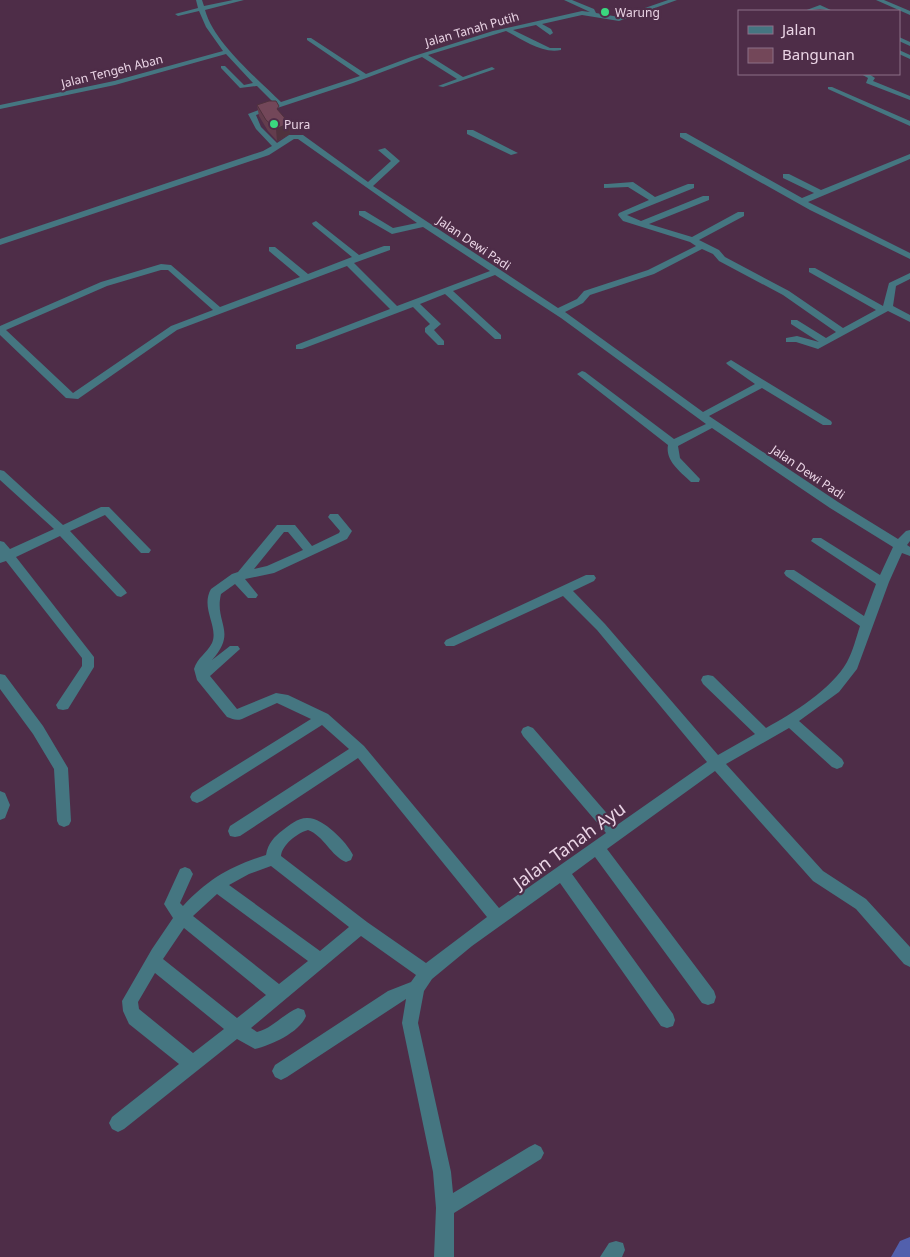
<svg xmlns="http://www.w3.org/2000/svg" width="910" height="1257" font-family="'Noto Sans',sans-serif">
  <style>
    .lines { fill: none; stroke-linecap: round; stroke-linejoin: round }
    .river { fill: #5260ad; fill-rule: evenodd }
    .minor { fill: #457681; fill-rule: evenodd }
    .wall { fill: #633d4d }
    .shaded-wall { fill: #50323e }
    .building { fill: #734759; stroke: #50323e }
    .poi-dot { fill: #3ad77f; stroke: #4e2d48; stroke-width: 2 }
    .labels { text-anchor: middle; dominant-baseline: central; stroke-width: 4.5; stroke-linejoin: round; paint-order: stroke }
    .far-poi-label { font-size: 12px; fill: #ead4e5; stroke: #4e2d48; text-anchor: start }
    .far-street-label { font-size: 12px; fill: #ead4e5; stroke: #4e2d48 }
    .near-street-label { font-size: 18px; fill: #ead4e5; stroke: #4e2d48 }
  </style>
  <rect width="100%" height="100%" fill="#4e2d48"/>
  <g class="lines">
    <path class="river" d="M910 1237V1257H891L900 1241Z"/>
    <path class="minor" d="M196 0H202L204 6 233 0H244L205 10C214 43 257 78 281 102L360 76 307 40V38H311L366 74 411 57 493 31 582 11 590 12 564 0H572L594 9 596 13 619 17 668 0H677L619 21 582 15 542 24 551 29 553 33 550 35 536 25 513 30 550 48H561V50C542 54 523 40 506 31L428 55 463 77 492 67 495 69 443 87 438 86 457 79 422 57 353 83 256 115 261 127 277 143 289 135H303L368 182 391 161 378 150 385 148 400 161 373 186 558 308 577 299 584 291 648 270 696 246 690 242 623 221 618 215 619 213 649 200 628 187 604 188V184H607L633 182 655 197 688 184H694V188L627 215 641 221 703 196H709V200L649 224 692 237 738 212H744V216L699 240 719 250 725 257 789 291 843 328 876 310 809 272V268H815L883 306 889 283 910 273V279L896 286 893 306 910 315V322L888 311 818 349 796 342H786V338L797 336 819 342 791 324V320H797L826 338 836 332 783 295 719 261 713 254 702 249 654 274 590 295 583 303 565 312 703 412 755 384 728 365 726 363 731 360 831 421 832 423 831 425H823L762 388 709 416 838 502 898 539 906 531 910 530V541L907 545 910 547V556L902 553 889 582 857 669 839 692 799 721 842 759 844 763 842 767 837 769 832 767 789 728 726 764 823 871 866 899 910 947V967L904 964 856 909 813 881 715 771 607 849 714 991 716 997 714 1003 708 1005 702 1003 595 857 572 874 673 1014 675 1020 673 1026 667 1028 661 1026 560 883 472 946 432 979 424 991 418 1023 451 1172 453 1193 529 1147 535 1144 541 1147 544 1153 541 1159 454 1213V1257H434L436 1208 433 1172 402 1023 406 999 287 1077 281 1080 275 1077 272 1071 275 1065 388 991 411 982 416 975 361 936 251 1028 257 1032C273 1028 283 1014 298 1008L304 1010 306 1016C299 1033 271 1045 255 1049L237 1039 124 1129 118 1132 112 1129 109 1123 112 1117 179 1064 129 1024 123 1011 122 1001 152 949 173 918 164 904 180 869 185 867 190 869 193 874 180 903 183 906C208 879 231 866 266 855 268 843 274 837 283 830 290 825 297 818 307 818 322 817 347 842 353 855L351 860 346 862C331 856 324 836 308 830 297 833 282 845 281 856L367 922 426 963 487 917 358 758 240 836 235 837 230 836 228 831 230 826 349 749 322 725 202 801 197 803 192 801 190 797 192 793 311 719 277 703 242 719C236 721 233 719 227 717L197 680 194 669C197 658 207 653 212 643 219 627 200 608 211 589L232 574 238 572 277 525H295L312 546 339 533 340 531 328 517 330 514H338L352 531 347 539 274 573 245 579 258 595 256 598H248L235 584 221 594C214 623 238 631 212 660L230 646H238L240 649 210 676 237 709 276 693 288 695 328 714 364 746 499 908 606 833 523 736 521 732 523 728 528 726 533 728 617 825 707 762 597 630 563 596 454 646H446L444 643 446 640 586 575H594L596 578 594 581 573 591 605 624 718 755 755 734 703 684 701 680 703 676 708 675 713 676 766 728C793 713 832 689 847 662 853 651 856 638 860 626L786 576 784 573 786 570H794L864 616 876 584 811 541 813 538H821L880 575 893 547 830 508 712 428 678 446 680 458 700 479 699 482H691C681 472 665 461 668 445L577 374 582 371 585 372 674 439 706 424 561 318 495 275 453 291 501 335V339H495L445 294 420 304 441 324 434 330 444 341V345H438L425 332V328L430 324 413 307 302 349H296V345L390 309 347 266 177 330 78 399 66 398 0 335V326L101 282 161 264 171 265 220 307 300 277 269 251V247H275L308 274 352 257 313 225 312 223 316 221 359 255 384 246H390V250L354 263 397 306 490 271 423 227 392 234 359 215V211H365L393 228 417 223 298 139H294L269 155 0 245V239L263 151 272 146 256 129 248 114 275 104 257 86 240 88 221 68V66H225L244 85 253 83 226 54 115 85 0 109V105L114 81 223 51 206 27 199 11 178 16 175 14 198 8ZM161 270H168L213 310 171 326 73 393 6 330 107 286ZM284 532H288L303 550 267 566 254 569ZM271 866 349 927 320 951 229 885 249 874ZM217 894 308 961 279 984 193 916ZM184 928 266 995 237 1018 163 959ZM155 973 224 1029 193 1053 139 1009 138 1002Z
      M876 0H884L910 11V15Z
      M820 5 833 11 820 9 804 11Z
      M899 37 910 42V46L899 41Z
      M899 50 910 55V59L899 54Z
      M861 74H869L875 78 873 81 910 96V100L866 83 868 78Z
      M828 87H832L910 121V126L828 89Z
      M467 130H473L518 153 511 155 467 134Z
      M680 133H686L802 198 814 193 783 178V174H789L821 190 910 154V159L808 202 910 253V259L810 210 680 137Z
      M0 470 4 471 63 525 101 507H109L151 550 149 553H141L105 515 70 531 125 590 127 593 121 597 117 596 60 536 16 557 94 657V667L68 709 63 710 58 709 56 705 82 666V658L6 561 0 563V541L4 542 10 549 54 529 0 480Z
      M0 674 5 675 43 726 68 768 71 821 69 825 64 827 59 825 57 821 54 769 33 734 0 689Z
      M0 791 5 793 10 805 5 818 0 820Z
      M616 1241 623 1243 625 1250 622 1257H600L609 1243Z"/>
  </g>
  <path class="wall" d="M257 105 280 113 289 123 290 134 277 141 268 131 259 116Z"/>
  <path class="shaded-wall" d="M289 123 290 134 277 141 276 129Z"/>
  <path class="building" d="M269 101H276L279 106 277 109 289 123 276 129 266 120 257 105Z"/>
  <g class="poi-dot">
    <circle cx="605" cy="12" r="5"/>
    <circle cx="274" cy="124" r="5"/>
  </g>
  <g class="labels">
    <g class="far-poi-label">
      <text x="615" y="12">Warung</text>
      <text x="284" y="124">Pura</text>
    </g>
    <g class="far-street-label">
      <text transform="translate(472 29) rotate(-16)">Jalan Tanah Putih</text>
      <text transform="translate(112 71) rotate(-14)">Jalan Tengeh Aban</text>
      <text transform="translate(474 243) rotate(34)">Jalan Dewi Padi</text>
      <text transform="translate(808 472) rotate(34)">Jalan Dewi Padi</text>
    </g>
    <g class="near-street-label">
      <text transform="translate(569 845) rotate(-36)">Jalan Tanah Ayu</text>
    </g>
  </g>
  <rect x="738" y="10" width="162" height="65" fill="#4e2d48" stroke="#8c7087"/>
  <rect x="748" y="26" width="25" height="8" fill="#457681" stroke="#8c7087"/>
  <text x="782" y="35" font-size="15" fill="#ead4e5">Jalan</text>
  <rect x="748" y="48" width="25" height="15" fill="#734759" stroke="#8c7087"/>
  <text x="782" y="60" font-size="15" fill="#ead4e5">Bangunan</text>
</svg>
